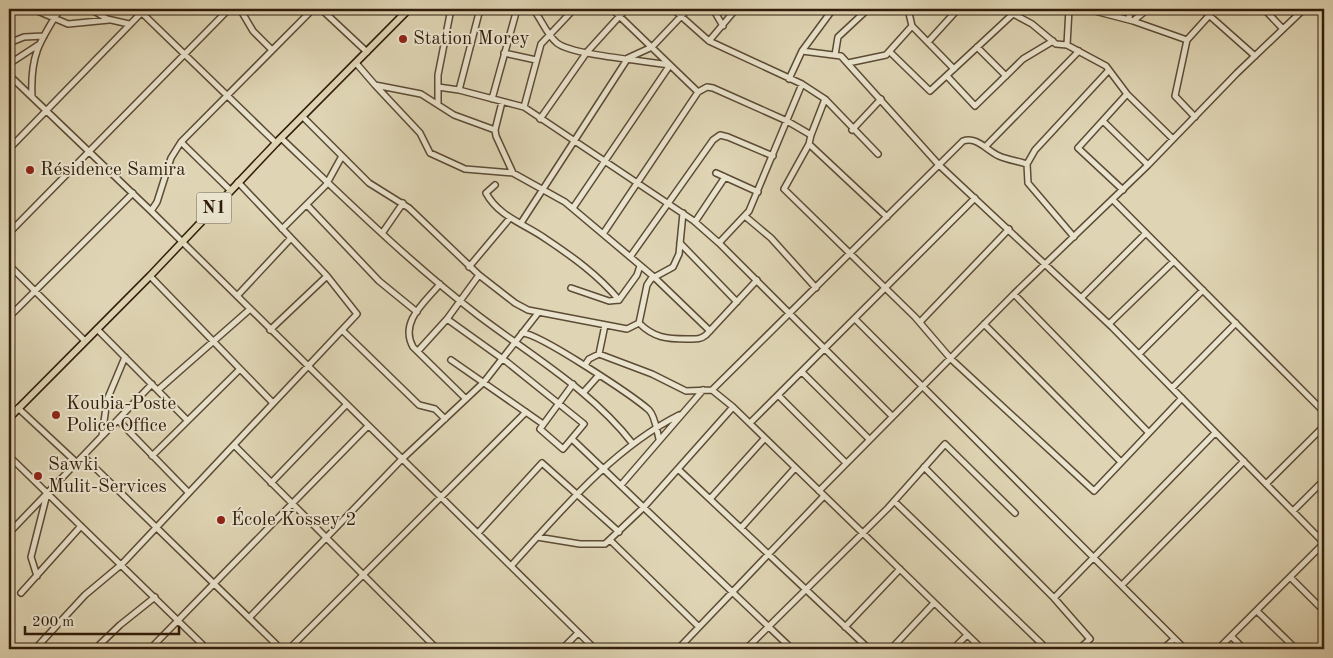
<svg xmlns="http://www.w3.org/2000/svg" width="1333" height="658" font-family="'Old Standard TT',serif">
  <style>
    .lines { fill: none; stroke-linecap: round; stroke-linejoin: round }
    .minor-casing { stroke: #5c4b35; stroke-width: 8 }
    .major-casing { stroke: #311d0b; stroke-width: 9 }
    .minor { stroke: #eae4ce; stroke-width: 5 }
    .major { stroke: #dfd5b4; stroke-width: 6 }
    .poi-dot { fill: #8f2418; stroke: #eae4ce; stroke-width: 2 }
    .labels { text-anchor: middle; dominant-baseline: central; stroke-width: 4; stroke-linejoin: round; paint-order: stroke }
    .shield { fill: #eae4ce; stroke: #685946; stroke-width: 1 }
    .shield-label { font-size: 18px; font-weight: bold; fill: #311d0b }
    .poi-label { font-size: 19px; fill: #311d0b; stroke: #eae4ce; text-anchor: start }
  </style>
  <rect width="100%" height="100%" fill="#dfd5b4"/>
  <filter id="stains"><feTurbulence type="fractalNoise" baseFrequency=".004" numOctaves="4"/><feColorMatrix values="0 0 0 0 .2 0 0 0 0 .09 0 0 0 0 .02 0 0 0 .5 -.17"/></filter>
  <radialGradient id="worn" r=".72"><stop offset=".6" stop-color="#630" stop-opacity="0"/><stop offset="1" stop-color="#630" stop-opacity=".3"/></radialGradient>
  <g class="lines">
    <defs>
      <path id="minor" d="M33 9 68 24 109 20
        M91 9 107 19 129 24
        M240 9 253 31 271 49
        M321 9 367 52
        M533 9C542 20 546 34 557 43 571 55 648 61 670 65L573 208
        M612 9 698 92
        M673 9 709 41 802 84 825 99 878 154
        M713 9 723 26
        M908 9 912 26 954 69
        M1004 9 1032 24 1056 44 1067 45 1106 66 1127 94 1173 139
        M1087 9 1133 21 1148 9
        M1202 9 1255 56
        M1264 9 1283 29
        M141 12 276 143
        M1129 19 1130 9
        M1133 21 1187 40
        M709 41 736 9
        M928 42 958 9
        M9 43 24 37 44 36
        M1067 45 1069 9
        M977 47 1006 76
        M802 51 841 56 939 165 1112 327 1324 543
        M890 52 930 91 1014 13
        M504 53 536 60
        M835 55 838 37 868 9
        M356 63 375 85 421 94 454 115 495 130
        M848 63 886 55 912 26
        M9 64 38 45
        M9 75 151 211 595 649
        M947 76 975 106 1023 59 1053 41
        M789 79 802 51 833 9
        M375 85 420 133 430 153 465 169 513 173 565 202 654 277 710 331
        M438 87 459 90 524 107 694 221 719 243 892 416
        M459 90 480 9
        M32 97C30 56 39 42 60 9
        M492 99 517 9
        M502 102 495 130 496 136 513 173
        M438 104V75L451 9
        M524 107 541 44 574 9
        M303 117 369 183 409 208 479 275 515 303 528 310 627 329 639 323C654 338 667 339 687 339 695 339 700 340 706 335L757 280
        M1195 117 1175 96 1187 40 1215 9
        M540 119 587 52 626 9
        M1103 121 1148 165
        M852 130 881 99
        M811 135 825 99
        M281 138C345 199 409 262 479 316 532 356 592 391 633 444
        M181 142 230 190
        M809 144 887 217
        M985 147 1079 51
        M9 149 145 9
        M716 173 758 192
        M495 185 486 193C499 217 525 224 546 239 573 257 598 275 619 300
        M1123 190 1078 148 1127 94
        M1113 200 1324 412
        M307 205 379 281 417 312
        M151 211 157 202 171 158 181 142 313 9
        M746 217 771 238 816 288
        M695 222 725 177
        M521 223 628 58 652 47 688 9
        M282 229 326 185 342 156
        M383 232 403 203
        M9 233 229 9
        M603 234 698 92 707 87 713 88 787 121 811 135 809 144 784 189 915 317 951 359 1094 491 1182 398
        M1074 237 1028 183 1027 164 1035 150 1109 70
        M680 243 737 302
        M719 243 749 211 802 84
        M630 257 713 140 720 135 728 137 773 156
        M9 265 85 341
        M469 267 510 218
        M150 276 273 403
        M440 284C425 302 399 322 413 347L466 399
        M571 288 609 301 619 300
        M1014 294 1149 433
        M237 296 291 238
        M1081 298 1146 233
        M619 300 637 275 640 266
        M9 317 133 193
        M447 319 500 357 507 362 584 424 563 449 540 429C551 414 562 399 573 384
        M855 319 1185 649
        M920 322 1009 229
        M639 323 647 285 651 279 673 267 679 254 683 213
        M984 324 1121 462
        M1109 324 1174 261
        M97 329 187 420
        M270 330 327 276
        M342 330 419 405 435 409 445 419
        M522 333C539 333 633 396 649 410 655 416 657 431 659 439
        M418 351 447 319 479 275
        M599 354 605 325
        M1139 354 1203 290
        M451 360 543 424
        M585 365 589 359 599 354 652 374 686 391 712 390 733 407 982 649
        M802 372 869 439
        M1172 388 1236 323
        M158 390 249 310
        M712 390 963 141C977 136 987 151 999 156 1008 160 1018 161 1027 164
        M583 393 599 375
        M778 395 846 463
        M18 408 76 462
        M118 420 188 492
        M750 423 975 198
        M102 436 107 400 125 357
        M572 439 792 649
        M234 445 437 649
        M9 456 207 649
        M83 456 281 649
        M152 456 239 370
        M924 467 1054 598 1090 639 1079 649
        M678 469 869 649
        M271 483 346 405
        M1266 484 1324 426
        M621 485 703 390
        M819 491 1014 294 1148 165 1237 73 1304 9
        M710 499 765 438
        M894 501 1047 649
        M1293 511 1324 480
        M741 528 795 468
        M9 533 152 384
        M478 533 542 463 619 532
        M537 537 580 544H605L644 507 733 407
        M610 540 699 627
        M511 566C561 511 612 449 679 415
        M37 576 31 557 47 494
        M1290 577 1324 611
        M1122 585 1244 461
        M21 593 81 526
        M1054 598 1215 433
        M1257 611 1296 649
        M249 618 401 460 484 382 538 313
        M845 627 900 569
        M1231 636 1244 649
        M35 649 85 595 122 564 357 314 327 276 238 182
        M95 649 120 625 155 597
        M150 649 367 427
        M289 649 526 412
        M562 649 578 633
        M678 649 824 496
        M746 649 888 508 945 444 1015 513
        M891 649 934 603
        M953 649 967 635
        M1163 649 1174 639
        M1218 649 1324 543"/>
      <path id="major" d="M9 418 150 276 276 143 409 9"/>
    </defs>
    <use href="#minor" class="minor-casing"/>
    <use href="#major" class="major-casing"/>
    <use href="#minor" class="minor"/>
    <use href="#major" class="major"/>
  </g>
  <g class="poi-dot">
    <circle cx="403" cy="39" r="5"/>
    <circle cx="30" cy="170" r="5"/>
    <circle cx="56" cy="415" r="5"/>
    <circle cx="38" cy="476" r="5"/>
    <circle cx="221" cy="520" r="5"/>
  </g>
  <g class="labels">
    <rect class="shield" x="196.5" y="192.5" width="35" height="31" rx="4"/>
    <g class="shield-label">
      <text x="214" y="208">N1</text>
    </g>
    <g class="poi-label">
      <text x="413" y="39">Station Morey</text>
      <text x="40" y="170">Résidence Samira</text>
      <text x="66" y="404">Koubia-Poste<tspan x="66" dy="22">Police Office</tspan></text>
      <text x="48" y="465">Sawki<tspan x="48" dy="22">Mulit-Services</tspan></text>
      <text x="231" y="520">École Kossey 2</text>
    </g>
  </g>
  <rect width="1333" height="658" fill="none" stroke="#dfd5b4" stroke-width="30"/>
  <rect x="10" y="10" width="1313" height="638" fill="none" stroke="#311d0b" stroke-width="2.5"/>
  <rect x="15" y="15" width="1303" height="628" fill="none" stroke="#311d0b"/>
  <path d="M25 626v8h154v-8" fill="none" stroke="#311d0b" stroke-width="2.5"/>
  <text x="32" y="626" font-size="15" fill="#311d0b" stroke="#eae4ce" stroke-width="4" paint-order="stroke">200 m</text>
  <rect width="100%" height="100%" filter="url(#stains)"/>
  <rect width="100%" height="100%" fill="url(#worn)"/>
</svg>
